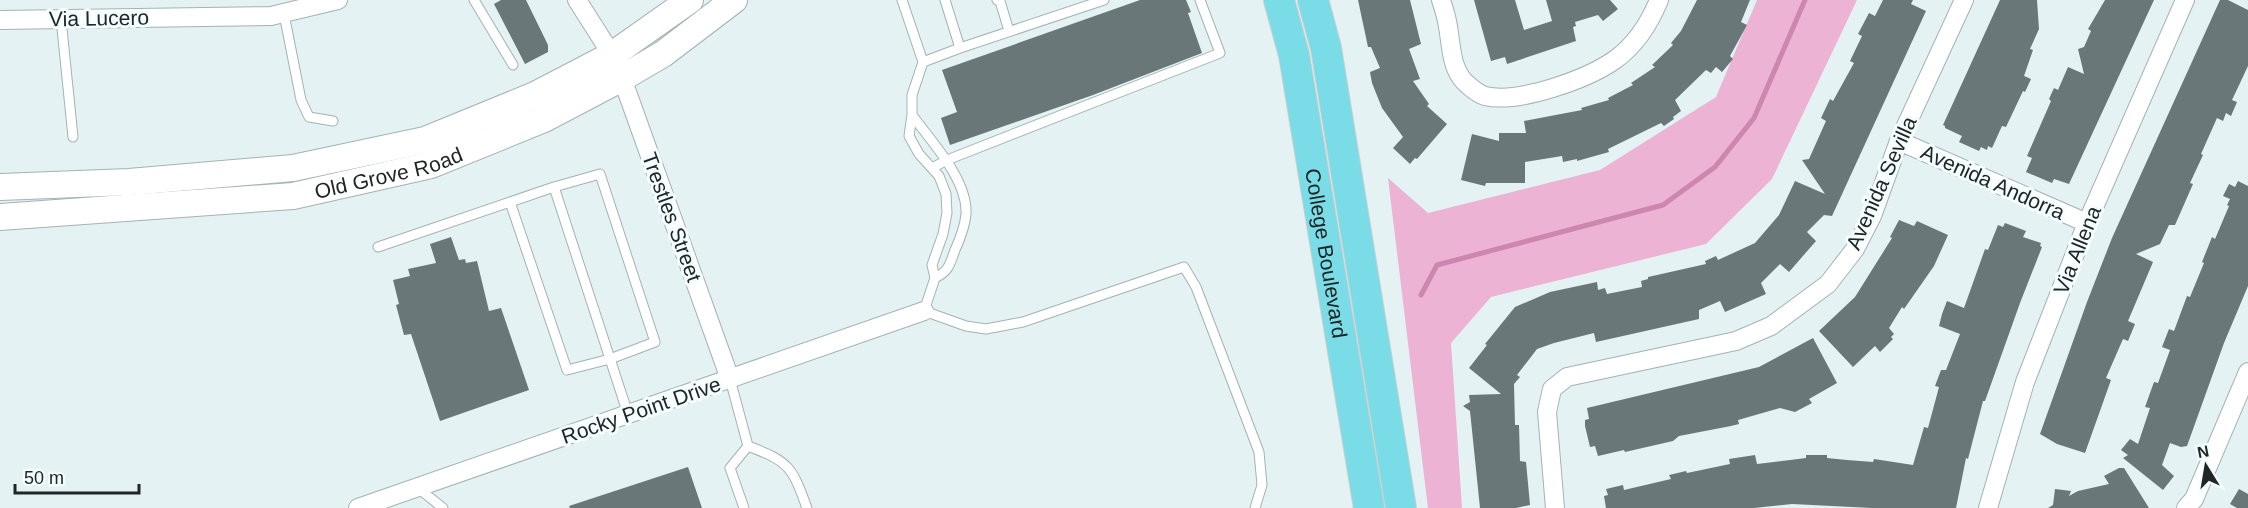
<svg xmlns="http://www.w3.org/2000/svg" width="2248" height="508" font-family="Arial,sans-serif">
  <style>
    .green { fill: #ecb3d4 }
    .lines { fill: none; stroke-linecap: round; stroke-linejoin: round }
    .stream { stroke: #cc86af; stroke-width: 5 }
    .building { fill: #6a7779 }
    .service-casing { stroke: #a4b2b3; stroke-width: 11 }
    .minor-casing { stroke: #a4b2b3; stroke-width: 20 }
    .secondary-casing { stroke: #a4b2b3; stroke-width: 28 }
    .primary-casing { stroke: #cecfcf; stroke-width: 32 }
    .service { stroke: #fff; stroke-width: 9 }
    .minor { stroke: #fff; stroke-width: 18 }
    .secondary { stroke: #fff; stroke-width: 26 }
    .primary { stroke: #7adce6; stroke-width: 30 }
    .labels { text-anchor: middle; dominant-baseline: central; stroke-width: 6; stroke-linejoin: round; paint-order: stroke }
    .street-label { font-size: 21px; fill: #202525; stroke: #f5feff }
  </style>
  <rect width="100%" height="100%" fill="#e4f2f4"/>
  <path class="green" d="M1757 0H1857L1772 179 1706 244 1491 297 1451 343 1462 508H1428L1388 178 1428 213 1600 170 1716 97Z"/>
  <g class="lines">
    <path class="stream" d="M1421 295 1437 265 1663 205 1715 167 1754 118 1805 0"/>
  </g>
  <path class="building" d="M501 0H526L548 45V52L525 64 494 4Z
    M1140 0H1186L1191 12 1188 13 1202 53 1093 95 950 145 941 118 957 112 942 70Z
    M1358 0H1410L1421 44 1409 49 1420 79 1413 81 1429 104 1427 106 1447 124 1417 159 1415 158 1410 164 1393 148 1403 137 1382 108 1372 83 1370 72 1380 68 1371 47H1368Z
    M1474 0H1515L1524 30 1552 21 1546 0H1610L1618 9 1603 21 1598 15 1575 22 1576 26 1573 27 1576 41 1507 64 1505 57 1491 61Z
    M1697 0H1750L1741 22 1747 25 1730 56 1733 59 1722 72 1716 67 1711 73 1706 70 1675 100 1681 111 1673 117 1674 119 1664 126 1661 123 1608 149 1609 152 1577 161V159L1563 162 1562 156 1525 162V183H1486L1485 186 1461 180 1472 134 1499 141V133H1526L1524 121 1582 110 1581 108 1609 100 1608 98 1633 85 1631 83 1655 67 1652 65 1673 45 1671 43 1681 31Z
    M1883 0H1913L1911 4 1926 11 1832 216 1824 215 1807 232 1816 241 1789 272 1780 264 1761 283 1766 294 1725 312 1720 301 1699 310V319L1596 342 1594 333 1554 343 1537 349 1517 375 1520 377 1514 384 1515 425H1519L1520 461 1526 462 1530 505 1516 508H1480L1470 411 1463 406 1470 402 1469 395 1501 394 1469 368 1487 345 1485 344 1515 307 1550 292 1597 282 1598 290 1605 288 1607 294 1642 287 1641 281 1648 279V277L1706 264 1705 261 1716 256 1718 260 1755 243 1779 215 1795 181 1825 194 1802 160 1809 159 1826 121 1821 118 1830 99 1833 101 1854 63 1850 61 1862 36 1858 34 1869 13 1875 16Z
    M2000 0H2037L2039 29 2030 49 2033 50 2024 76 2031 79 2025 92 2023 91 2006 127 2002 126 1992 148 1988 146 1987 150 1981 147 1979 151 1959 142 1962 136 1945 128V126L1943 125Z
    M2105 0H2154L2069 184 2054 179 2052 183 2026 172 2032 158 2027 156 2051 101 2049 99 2054 88 2058 90 2068 67 2084 74 2078 49 2084 47 2091 31 2088 29Z
    M2220 0H2228L2248 10V66L2232 100 2237 102 2231 116 2226 113 2223 121 2217 118 2201 154 2203 155 2190 183 2193 184 2175 225H2169L2160 244 2136 254 2153 262 2128 321 2135 324 2128 341 2123 339 2106 378 2111 380 2085 453 2057 444 2040 434 2087 302 2112 238Z
    M2238 181 2248 186V286L2224 343 2187 446 2181 447 2170 443 2162 465 2174 476 2163 490 2123 458 2128 455 2121 450 2130 439 2138 444 2150 408 2145 407 2154 382 2158 383 2170 350 2162 347 2169 329 2174 331 2187 296 2190 297 2204 263 2202 262 2212 237 2215 239 2229 206 2227 205 2230 199 2223 196 2229 184 2235 187Z
    M1899 220 1914 226 1917 221 1948 235 1934 266 1904 309 1902 307 1889 328 1894 334 1891 337 1893 339 1880 352 1875 346 1853 367 1819 331 1855 297 1892 238 1890 237Z
    M2005 223 2026 231 2023 237 2041 243 2040 246 2042 247 2020 303 1985 401H1983L1968 459 1966 458 1956 508H1872L1792 504 1754 508H1606L1604 496 1608 495 1606 489 1623 485 1624 490 1671 479 1669 475 1686 471 1687 473 1730 464 1729 459 1755 455 1757 464 1806 458V455H1827V458L1847 460 1873 462 1874 459 1913 465 1924 427 1928 428 1939 387 1935 386 1941 370H1946L1960 334 1939 326 1942 314 1947 301 1964 308 1985 249 1988 250 1998 225 2003 227Z
    M451 237 459 260 465 259 466 263 477 261 489 311 501 308 529 390 440 421 411 334 404 335 396 305 399 304 393 280 410 276 408 269 436 263 430 244Z
    M1813 338 1837 383 1809 399 1812 403 1795 412 1780 408 1738 420 1739 424 1731 426 1679 436 1673 441 1625 452 1624 450 1598 456 1595 446 1590 447 1585 426V420L1589 419 1587 408 1759 367Z
    M688 467 702 508H570L569 506Z
    M2119 468H2124L2149 508H2048L2053 505 2055 489 2071 491 2069 496 2078 491 2109 484 2104 476Z
    M2239 489 2248 494V508H2237L2230 504Z"/>
  <g class="lines">
    <defs>
      <path id="service" d="M474 0 513 65
        M902 0 923 62 912 95V115
        M997 0 1000 1 1009 31
        M284 14 301 100 309 117 333 121
        M61 19 73 137
        M960 48 1104 0
        M923 62 960 48 945 0
        M932 168 947 160 1220 53 1200 0
        M510 202 567 370 610 359 655 342 600 174 554 187
        M378 247 554 187 628 414
        M935 278C949 271 950 264 955 250 960 239 965 226 966 214 968 180 931 141 912 115L909 136 919 154 939 176 946 194 947 213 943 234 932 265 935 278 924 311 966 326 986 329 1023 322 1184 267 1196 287 1259 452 1262 485 1255 508
        M730 379 748 446 730 468 744 508
        M748 446C790 462 792 467 807 508
        M418 488 443 508"/>
      <path id="minor" d="M577 0 612 55 622 78 730 379
        M1441 0C1444 9 1447 18 1448 27 1451 43 1451 62 1460 76 1464 83 1478 94 1485 96 1519 104 1588 79 1616 59 1636 44 1650 22 1659 0
        M0 20 271 16 338 0
        M1899 141 2087 223
        M358 508 924 311
        M1555 508 1547 412 1552 389 1567 377 1736 341 1771 326 1828 284 1855 249 1872 216 1899 141 1964 0
        M1988 508 2025 382 2087 223 2185 0
        M2186 508 2194 499 2248 372"/>
      <g id="secondary">
        <path d="M0 187 129 182 293 168 425 140 535 95 612 55 690 0"/>
        <path id="s1" d="M0 217 293 196 431 165 544 119 622 78 663 54 734 0"/>
      </g>
      <g id="primary">
        <path id="s2" d="M1279 0 1294 55 1369 508"/>
        <path d="M1313 0 1326 48 1401 508"/>
      </g>
    </defs>
    <use href="#service" class="service-casing"/>
    <use href="#minor" class="minor-casing"/>
    <use href="#secondary" class="secondary-casing"/>
    <use href="#primary" class="primary-casing"/>
    <use href="#service" class="service"/>
    <use href="#minor" class="minor"/>
    <use href="#secondary" class="secondary"/>
    <use href="#primary" class="primary"/>
  </g>
  <g class="labels">
    <g class="street-label">
      <text transform="translate(99 18) rotate(-1)">Via Lucero</text>
      <text stroke="none"><textPath href="#s1" startOffset="392">Old Grove Road</textPath></text>
      <text transform="translate(1993 182) rotate(24)">Avenida Andorra</text>
      <text transform="translate(1881 183) rotate(-66)">Avenida Sevilla</text>
      <text transform="translate(672 217) rotate(70)">Trestles Street</text>
      <text transform="translate(2077 250) rotate(-68)">Via Allena</text>
      <text stroke="none"><textPath href="#s2" startOffset="258">College Boulevard</textPath></text>
      <text transform="translate(641 410) rotate(-19)">Rocky Point Drive</text>
    </g>
  </g>
  <g transform="translate(2206 466) rotate(349)" stroke="#f5feff" stroke-width="4.5" paint-order="stroke">
  <path d="M0-4.5L10 22L0 15L-10 22Z" fill="#202525"/>
  <text y="-9" font-size="16" font-weight="bold" text-anchor="middle" fill="#202525">N</text>
  </g>
  <path d="M15 484v9h124v-9" fill="none" stroke="#202525" stroke-width="3"/>
  <text x="24" y="484" font-size="18" fill="#202525" stroke="#f5feff" stroke-width="4.5" paint-order="stroke">50 m</text>
</svg>
